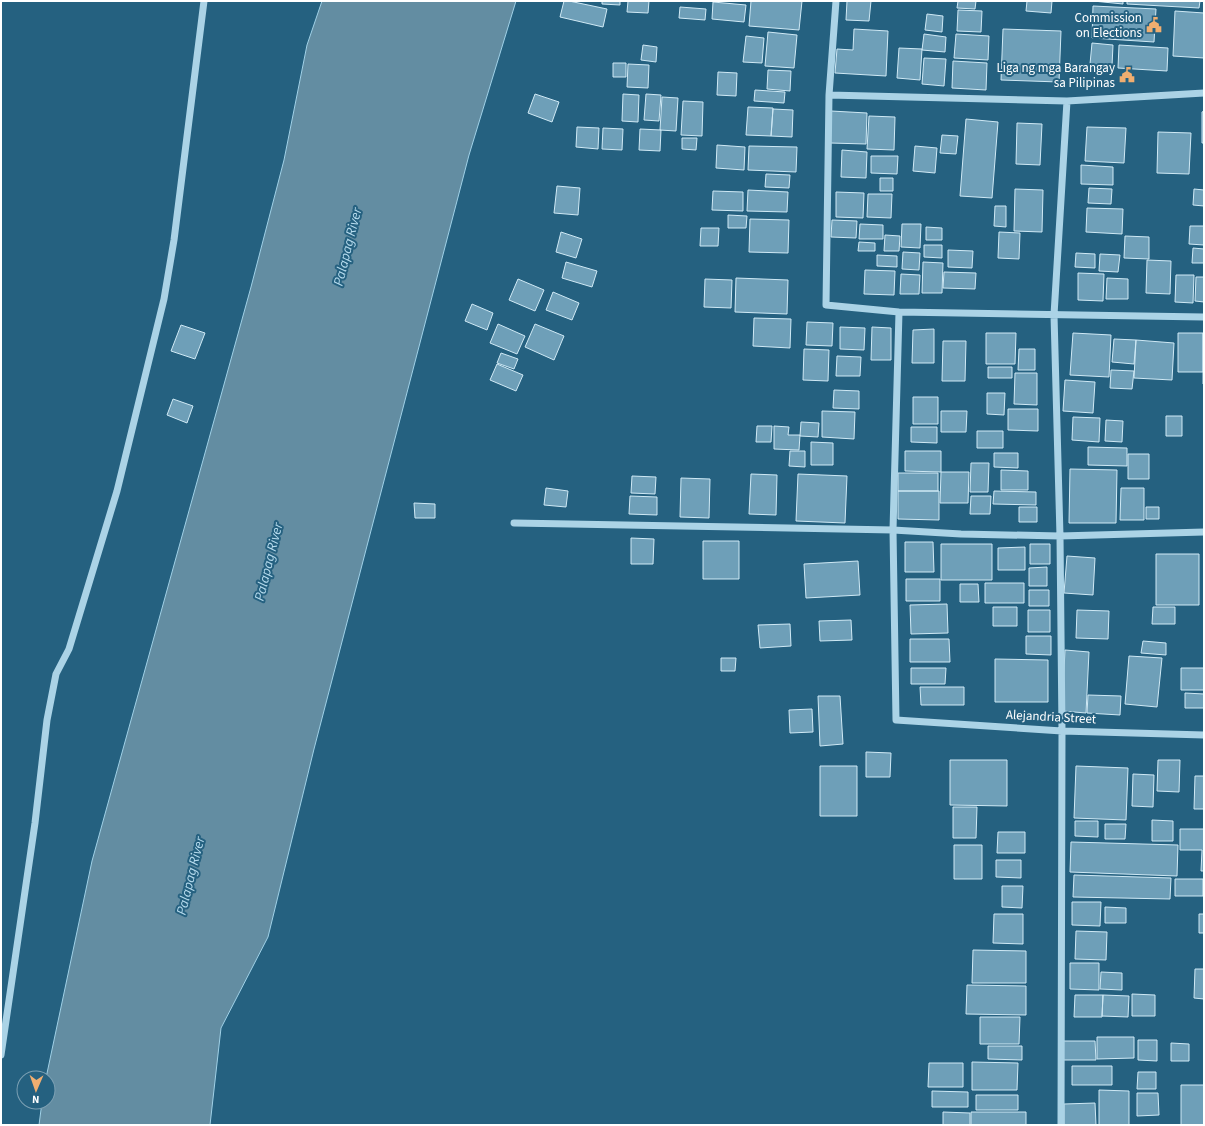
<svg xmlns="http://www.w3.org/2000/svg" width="1205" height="1126" font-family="'Source Sans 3',sans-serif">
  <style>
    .water { fill: #638da2; stroke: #a0d1e7 }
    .building { fill: #6e9fb8; stroke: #cfe9f5 }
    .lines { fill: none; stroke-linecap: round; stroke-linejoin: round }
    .minor { stroke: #abd3e6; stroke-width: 7 }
    .labels { text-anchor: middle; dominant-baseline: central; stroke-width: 4; stroke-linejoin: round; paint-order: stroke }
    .poi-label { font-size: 13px; fill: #fff; stroke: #256180; text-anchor: end }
    .street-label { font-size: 13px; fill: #fff; stroke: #256180 }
    .water-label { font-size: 14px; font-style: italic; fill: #b7dcee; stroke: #256180 }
  </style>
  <rect width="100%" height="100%" fill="#256180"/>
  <path class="water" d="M322 1H516L469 155 314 749 268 937 221 1028 210 1125H39L42 1102H48V1078H46L92 861 251 287 284 160 307 45Z"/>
  <path class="building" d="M564 1H569L607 9 603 27 560 17Z
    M602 1H620V5L602 4Z
    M628 1H649L648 13 627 12Z
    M751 1H802L799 30 749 26Z
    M847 1H871L869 21 846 20Z
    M958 1H976L975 9 957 8Z
    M1027 1H1052L1051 13 1026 11Z
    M1093 1H1123V4Z
    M1127 1H1200L1199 8 1127 4Z
    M713 2 746 5 744 22 712 19Z
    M1093 6 1156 9 1154 42 1092 38Z
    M680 7 706 9 705 20 679 18Z
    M958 10 982 11 981 32 957 31Z
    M1175 11 1204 13V58L1173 56Z
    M927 14 943 16 942 32 925 30Z
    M854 29 888 31 886 76 835 73 837 49 853 50Z
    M1003 29 1061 31 1059 82 1001 80Z
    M768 32 797 35 794 68 765 66Z
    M924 34 946 37 945 52 922 50Z
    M956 34 989 36 988 60 954 58Z
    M746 36 764 38 762 63 743 62Z
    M1092 43 1113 45 1112 66 1090 64Z
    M643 45 657 47 656 62 641 60Z
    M1119 45 1168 48 1167 71 1118 68Z
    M899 48 922 49 920 80 897 78Z
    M924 58 946 59 944 86 922 84Z
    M953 61 987 63 986 90 952 88Z
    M613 63H626V77H613Z
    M628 64 649 65 648 88 627 87Z
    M768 70 791 71 790 91 767 89Z
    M718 72 737 73 736 96 717 95Z
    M755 90 785 92 784 103 754 101Z
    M535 94 559 102 552 122 528 113Z
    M623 94 639 95 638 122 622 121Z
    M646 94 661 95 659 121 644 120Z
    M662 97 678 98 676 131 660 130Z
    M683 101 703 102 702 136 681 135Z
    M748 107 773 108 771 136 746 135Z
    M773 109 793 110 792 137 771 136Z
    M831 111 867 113 866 144 830 143Z
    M1204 111V143H1202V112Z
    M869 116 895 117 894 150 867 149Z
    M966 119 998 122 992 198 960 196Z
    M1017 123 1042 124 1040 165 1016 164Z
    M577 127 599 128 598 149 576 147Z
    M1087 127 1126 128 1124 163 1085 161Z
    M603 128 623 129 622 150 602 149Z
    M640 129 661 130 660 151 639 150Z
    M1158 132 1191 133 1189 174 1157 173Z
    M942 135 958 136 956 154 940 153Z
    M682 138H697L696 150 682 149Z
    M717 145 745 147 744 170 716 168Z
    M749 146 797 147 796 172 748 170Z
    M915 146 937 148 935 173 913 171Z
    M842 150 867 152 866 178 841 177Z
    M871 156H898L897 174 871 173Z
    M1081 165 1113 167V185L1081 184Z
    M766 174 790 175 789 188 765 187Z
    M880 178H893V191H880Z
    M557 186 580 188 578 215 554 213Z
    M1089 188 1112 189 1111 204 1088 203Z
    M1015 189 1043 190 1042 232 1014 231Z
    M1194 189 1204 190V206L1193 205Z
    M748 190 788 192 787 212 747 211Z
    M713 191 743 192V211L712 210Z
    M836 192 864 193 863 218 836 217Z
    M868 194H892L891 218 867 217Z
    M995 206H1006V227L994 226Z
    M1087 208 1123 209 1122 234 1086 232Z
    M728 215 747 216 746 228H728Z
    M750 219 789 220 788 253 749 252Z
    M832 220 857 221 856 238 831 237Z
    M860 224 883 225V239H859Z
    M902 224H921L920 248 901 247Z
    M1190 226H1204V245L1189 244Z
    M926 227 942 228V240H926Z
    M701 228H719L718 246H700Z
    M561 232 582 239 576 258 556 252Z
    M999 232 1020 233 1019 259 998 258Z
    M885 235 900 236 899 251H884Z
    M1125 236 1149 237V259L1124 258Z
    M859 242 875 243V251H858Z
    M924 245H942V258L924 257Z
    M1193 248 1204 249V263H1192Z
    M948 250 973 251 972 268 948 267Z
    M903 252 920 253 919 270 902 269Z
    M1076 253 1095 254V268L1075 267Z
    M1100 254 1120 255 1118 272 1099 271Z
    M877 255 897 256V267L877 266Z
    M1147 260 1171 261 1170 294 1146 293Z
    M566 262 597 271 592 287 562 278Z
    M923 262 943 263 942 293H922Z
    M865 270 895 271 894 295 864 294Z
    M944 272 976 273 975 289 943 288Z
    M1078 273 1104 274 1103 301 1078 300Z
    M901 274 920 275 919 294H900Z
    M1176 275H1194L1193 303 1175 302Z
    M1196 277H1204V302L1195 301Z
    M736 278 788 280 787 314 735 312Z
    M1107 278 1128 279V299H1106Z
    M518 279 544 290 535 311 509 300Z
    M705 279 732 280 731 308 704 307Z
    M553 292 579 303 572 320 546 310Z
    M472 304 493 313 487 330 465 321Z
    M754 318 791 319 790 348 753 346Z
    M807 322 833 323 832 346 806 345Z
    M498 324 525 336 517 354 490 343Z
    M535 324 564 336 554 360 525 347Z
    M181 325 205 333 195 359 171 351Z
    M840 327 865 328 864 350 840 349Z
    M872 327 891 328V360H871Z
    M934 329V363H912L913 330Z
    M986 333H1016L1015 364H986Z
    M1073 333 1111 335 1109 377 1070 375Z
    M1178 333H1203V372H1178Z
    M1203 333H1204V384H1203Z
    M1114 339 1136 340 1134 364 1112 362Z
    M1136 340 1174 343 1172 380 1134 378Z
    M943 341H966L965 381H942Z
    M804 349 829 350 828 381 803 380Z
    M1019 349H1035V370H1018Z
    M501 353 518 359 514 369 497 363Z
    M837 356 861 357 860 376H836Z
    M497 364 523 375 516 391 490 380Z
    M988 367H1012V378H988Z
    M1111 370 1134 371 1132 389 1110 388Z
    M1015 373H1037V405L1014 404Z
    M1065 380 1095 382 1093 413 1063 411Z
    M834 390 859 391V409L833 408Z
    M987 393H1005L1004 415 987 414Z
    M913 397H938V424H913Z
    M173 399 193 406 187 423 167 415Z
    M1008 409H1038V431L1008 430Z
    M822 411 855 412 854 439 822 437Z
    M941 411H967L966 432H941Z
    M1166 416H1182V436H1166Z
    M1073 417 1100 418 1099 442 1072 440Z
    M1106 420 1123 421 1122 442 1105 441Z
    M801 422 819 423 818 437 800 436Z
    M757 426H772L771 442H756Z
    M774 426 789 427 788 435H800L799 450 774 449Z
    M911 427H937V443L911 442Z
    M977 431H1003V448H977Z
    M811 442 833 443V465H811Z
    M1088 447 1127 448V466L1088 465Z
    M790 451H805V467L789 466Z
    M905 451H941V472L905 471Z
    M994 453H1018V468L994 467Z
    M1128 454H1149V479H1128Z
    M971 463H989L988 492H970Z
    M1070 469 1117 470 1116 523H1069Z
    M1001 470 1028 471V490H1001Z
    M941 472H969L968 503H940Z
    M898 473H938V491H898Z
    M751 474 777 475 776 515 749 514Z
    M798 474 847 476 845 523 796 521Z
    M632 476 656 477 655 494 631 493Z
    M681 478 710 479 709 518 680 517Z
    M546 488 568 491 566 507 544 505Z
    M1121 488H1144V520H1120Z
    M898 491H939V520L898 519Z
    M994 491 1036 492V505L993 504Z
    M630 496 657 497V515L629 514Z
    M971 496H991L990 514H970Z
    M414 503 435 504V518H415Z
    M1019 507H1037V522H1019Z
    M1146 507H1159V519H1146Z
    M631 538 654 539 653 564H631Z
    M703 541H739V579H703Z
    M905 542H933L934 572H905Z
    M941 544H992V580H941Z
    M1030 544H1050V564H1030Z
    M1025 547V570H998V548Z
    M1156 554H1199V605H1156Z
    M1067 556 1095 558 1093 595 1064 593Z
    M858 561 860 595 806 598 804 564Z
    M1047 567V586H1029V568Z
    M906 579H940V601H906Z
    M985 583H1024V603H985Z
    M960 584H978L979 602H960Z
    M1029 590H1049V606H1029Z
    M947 604 948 633 911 634 910 605Z
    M993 607H1017V626H993Z
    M1153 607H1175V624H1152Z
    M1028 610H1050V632H1028Z
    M1077 610 1109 611 1108 639 1076 638Z
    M851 620 852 640 820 641 819 621Z
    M790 624 791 646 760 648 758 625Z
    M1026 636H1051V655L1026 654Z
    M910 639H949L950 662H910Z
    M1143 641 1166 643V655L1141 653Z
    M1065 650 1089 652 1086 713 1062 711Z
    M1129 656 1162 658 1157 707 1125 704Z
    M721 658H736L735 671H721Z
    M995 659 1048 660V702H995Z
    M911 668H946L945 684H911Z
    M1181 668H1204V690H1181Z
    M920 687H964V705H921Z
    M1185 693 1204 694V708H1185Z
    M1088 695 1121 696 1120 715 1087 713Z
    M818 696H840L843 744 820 746Z
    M812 709 813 732 790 733 789 710Z
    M866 752 891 753 890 777H866Z
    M950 760H1007V806L950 805Z
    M1158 760H1180L1179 792 1157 791Z
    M820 766H857V816H820Z
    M1076 766 1128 768 1126 820 1074 818Z
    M1133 774 1154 775 1153 807 1132 806Z
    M1195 776H1204V809H1194Z
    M953 807H977L976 838H953Z
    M1152 820 1173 821V841H1152Z
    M1075 821H1098V837L1075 836Z
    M1105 824H1126L1125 839H1105Z
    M1180 829H1204V871H1201L1202 850H1180Z
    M998 832H1025V853H997Z
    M1071 842 1178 845 1177 876 1070 872Z
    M954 845H982V879H954Z
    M996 860H1021V878L996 877Z
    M1074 875 1171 878 1170 899 1073 897Z
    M1175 879H1203V896H1175Z
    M1002 886H1023L1022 908 1002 907Z
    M1072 902H1101L1100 926 1072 925Z
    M1105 907 1126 908V923H1105Z
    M994 914H1023V944L993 943Z
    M1199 914H1204V933H1199Z
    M1076 931 1107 932 1106 960 1075 959Z
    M973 950 1026 951V983H972Z
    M1070 963H1099V990L1070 989Z
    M1195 969H1204V999L1194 998Z
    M1101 972 1122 973V990L1100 989Z
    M967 985 1026 986V1015L966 1014Z
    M1132 994 1155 995V1016H1132Z
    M1075 995H1103L1102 1017H1074Z
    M1103 995 1129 996 1128 1017 1102 1016Z
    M980 1017H1020L1019 1044H980Z
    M1097 1037H1134V1058L1097 1059Z
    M1138 1040H1157V1061L1138 1060Z
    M1062 1041H1095L1096 1060H1062Z
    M1171 1043 1189 1044V1061H1171Z
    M988 1046H1022V1060L988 1059Z
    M972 1062 1018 1063 1017 1090H972Z
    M929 1063H963V1087H928Z
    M1072 1066H1112V1085H1072Z
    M1138 1072H1156V1089H1137Z
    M1181 1085H1204V1125H1181Z
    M1099 1090 1129 1091V1125H1099Z
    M932 1091 968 1092V1107H932Z
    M1137 1093H1158L1159 1115 1137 1116Z
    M976 1095H1018V1110H976Z
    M1095 1103 1096 1125H1064V1104Z
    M943 1112 970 1113V1125H943Z
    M971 1112H1026V1125H971Z"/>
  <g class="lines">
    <path class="minor" d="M836 1 829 95 826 305 899 312 1204 317
      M829 95 1067 101 1204 93
      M899 312 893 530 896 720 1062 731 1204 735
      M514 523 893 530 961 534 1060 536 1204 532
      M1 1055 35 823 47 720 56 674 69 649 117 491 164 299 174 240 204 1
      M1061 1125 1062 731 1060 536 1054 315 1067 101"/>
  </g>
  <defs>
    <symbol id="civic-bare" viewBox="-9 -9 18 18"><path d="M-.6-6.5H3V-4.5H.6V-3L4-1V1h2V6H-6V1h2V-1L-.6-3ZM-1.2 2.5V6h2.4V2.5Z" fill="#f0ae70" stroke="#256180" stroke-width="2.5" paint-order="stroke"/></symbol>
  </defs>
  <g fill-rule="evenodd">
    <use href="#civic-bare" x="1143" y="14" width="22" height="22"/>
    <use href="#civic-bare" x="1116" y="64" width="22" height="22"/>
  </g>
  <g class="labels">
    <g class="poi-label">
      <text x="1142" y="18">Commission<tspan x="1142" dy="15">on Elections</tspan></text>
      <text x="1115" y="68">Liga ng mga Barangay<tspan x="1115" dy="15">sa Pilipinas</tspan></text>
    </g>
    <g class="street-label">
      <text transform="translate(1051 717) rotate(3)">Alejandria Street</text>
    </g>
    <g class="water-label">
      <text transform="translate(348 247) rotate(-76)">Palapag River</text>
      <text transform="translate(269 562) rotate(-76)">Palapag River</text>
      <text transform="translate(191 876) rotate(-76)">Palapag River</text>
    </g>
  </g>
  <rect width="1205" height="1126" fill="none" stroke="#ffffff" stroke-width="4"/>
  <g transform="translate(36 1090) rotate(182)"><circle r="19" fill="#256180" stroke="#7ca0b3"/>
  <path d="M0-3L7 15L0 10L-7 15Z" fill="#f0ae70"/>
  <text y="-6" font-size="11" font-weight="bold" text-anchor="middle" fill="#ffffff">N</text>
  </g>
</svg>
